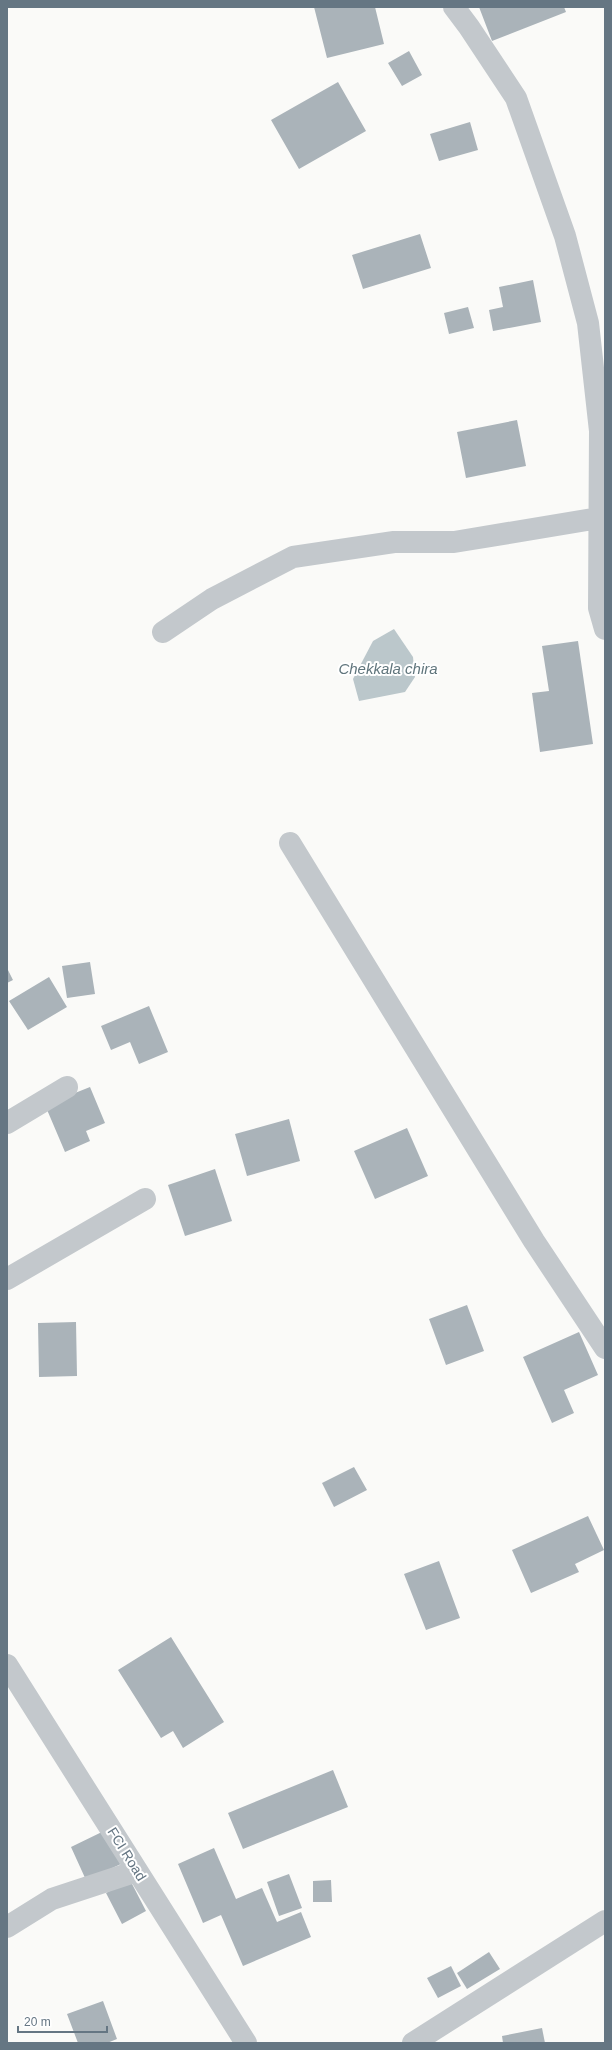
<svg xmlns="http://www.w3.org/2000/svg" width="612" height="2050" font-family="Arial,sans-serif">
  <style>
    .water { fill: #bbc7cb }
    .building { fill: #aab3b9 }
    .lines { fill: none; stroke-linecap: round; stroke-linejoin: round }
    .minor { stroke: #c3c8cc; stroke-width: 22 }
    .labels { text-anchor: middle; dominant-baseline: central; stroke-width: 4; stroke-linejoin: round; paint-order: stroke }
    .street-label { font-size: 14px; fill: #657683; stroke: #fff }
    .water-label { font-size: 15px; font-style: italic; fill: #60757c; stroke: #fff }
  </style>
  <rect width="100%" height="100%" fill="#fafaf8"/>
  <path class="water" d="M394 629 413 657 415 677 405 692 359 701 353 679 373 641Z"/>
  <path class="building" d="M314 7H375L384 44 327 58Z
    M479 7H564L566 12 492 41Z
    M409 51 422 75 402 86 388 63Z
    M338 82 366 131 299 169 271 120Z
    M470 122 478 150 439 161 430 134Z
    M420 234 431 268 363 289 352 255Z
    M533 280 541 322 493 331 489 310 503 307 499 287Z
    M468 307 474 328 449 334 444 313Z
    M517 420 526 466 466 478 457 432Z
    M578 641 593 744 540 752 532 693 549 691 542 646Z
    M90 962 95 994 67 998 62 966Z
    M7 968 13 980 7 983Z
    M49 977 67 1007 28 1030 9 1001Z
    M149 1006 168 1052 139 1064 130 1042 111 1050 101 1026Z
    M90 1087 105 1123 86 1131 90 1141 65 1152 45 1105Z
    M289 1119 300 1161 247 1176 235 1134Z
    M407 1128 428 1176 375 1199 354 1151Z
    M215 1169 232 1221 185 1236 168 1185Z
    M467 1305 484 1351 446 1365 429 1319Z
    M76 1322 77 1376 39 1377 38 1323Z
    M579 1332 598 1375 564 1390 574 1413 552 1423 523 1357Z
    M354 1467 367 1490 334 1507 322 1483Z
    M588 1516 604 1550 575 1564 579 1572 531 1593 512 1550Z
    M439 1561 460 1618 426 1630 404 1574Z
    M171 1637 224 1722 183 1748 173 1731 161 1738 118 1670Z
    M333 1770 348 1807 243 1849 228 1813Z
    M106 1830 121 1864 86 1880 71 1847Z
    M214 1848 236 1899 262 1888 277 1922 301 1912 311 1937 243 1966 221 1915 203 1923 178 1864Z
    M289 1874 302 1908 279 1916 267 1882Z
    M130 1880 146 1911 122 1924 106 1893Z
    M331 1880 332 1902H313V1881Z
    M489 1952 500 1969 467 1989 457 1973Z
    M451 1966 461 1986 438 1998 427 1978Z
    M103 2001 117 2039 107 2043H78L67 2014Z
    M542 2028 545 2043H503L502 2036Z"/>
  <g class="lines">
    <path class="minor" d="M454 7 469 27 516 98 565 236 588 323 600 431 599 608 605 629
      M163 632 212 599 293 557 394 542H454L605 517
      M290 843 534 1241 605 1348
      M7 1123 67 1087
      M7 1279 145 1199
      M7 1665 246 2043
      M7 1927 52 1899 137 1871
      M413 2043 605 1921"/>
  </g>
  <g class="labels">
    <g class="street-label">
      <text transform="translate(127 1854) rotate(58)">FCI Road</text>
    </g>
    <g class="water-label">
      <text x="388" y="668">Chekkala chira</text>
    </g>
  </g>
  <rect width="612" height="2050" fill="none" stroke="#657683" stroke-width="16"/>
  <path d="M18 2026v6h89v-6" fill="none" stroke="#657683" stroke-width="2"/>
  <text x="24" y="2026" font-size="12" fill="#657683" stroke="#ffffff" stroke-width="3" paint-order="stroke">20 m</text>
</svg>
